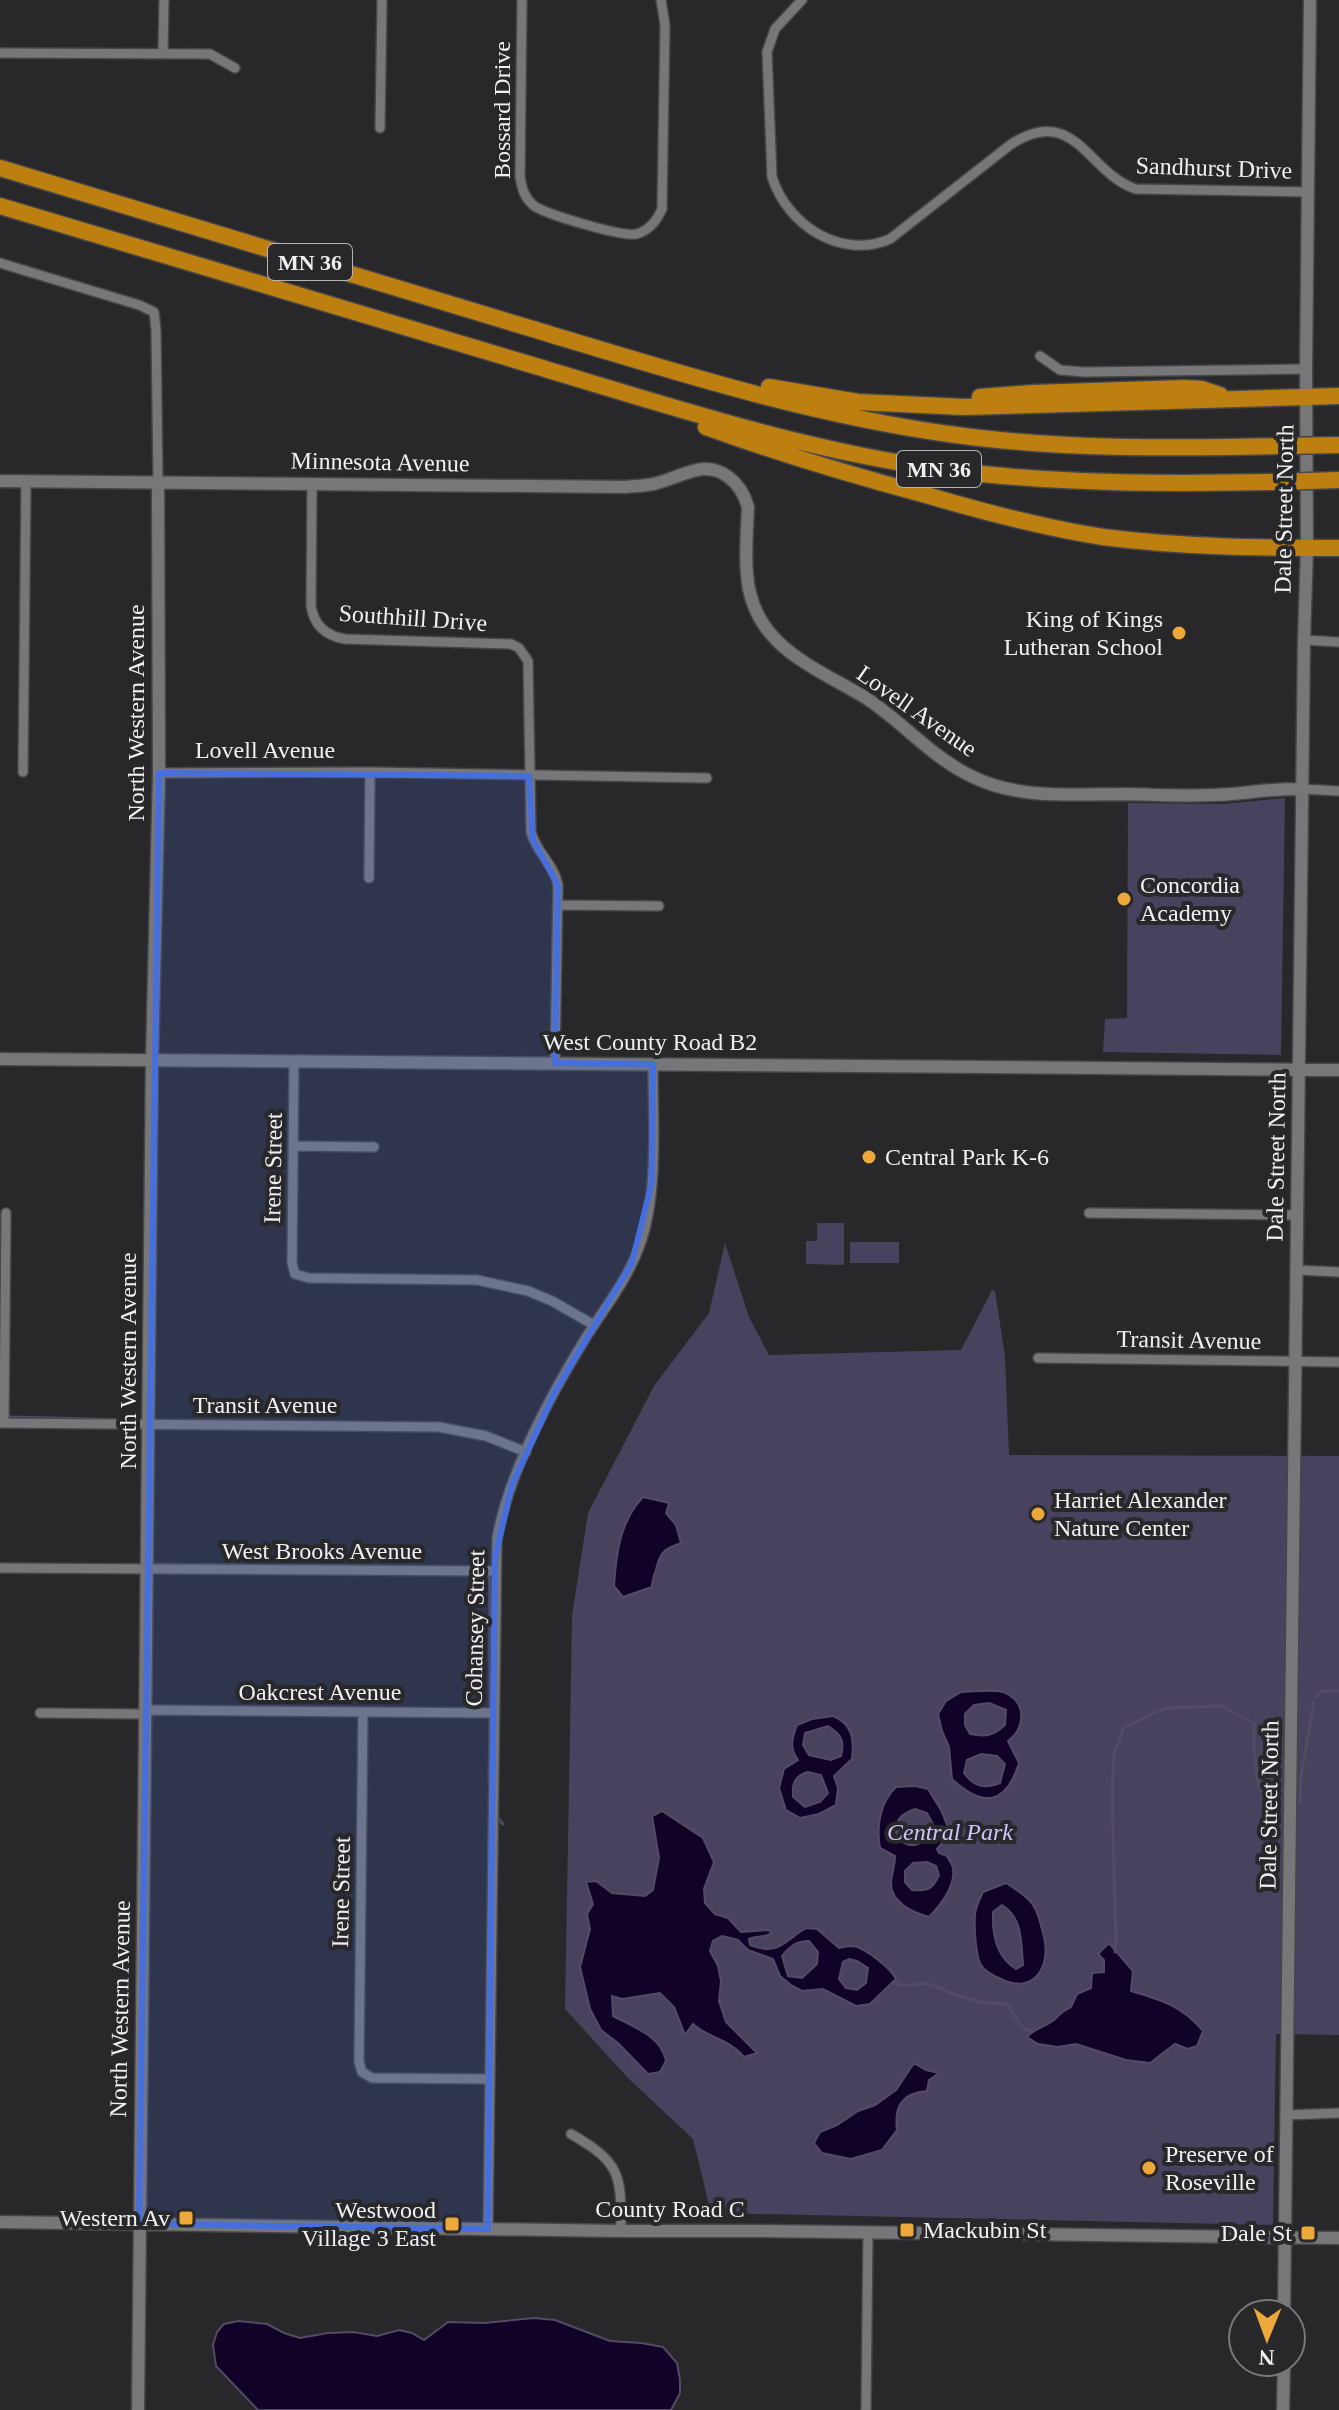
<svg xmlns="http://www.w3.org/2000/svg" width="1339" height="2410" font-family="Georgia,serif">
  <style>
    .green { fill: #49425e }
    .water { fill: #110328; stroke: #544a65; stroke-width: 2; fill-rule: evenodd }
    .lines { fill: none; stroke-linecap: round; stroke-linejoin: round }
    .stream { stroke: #544a65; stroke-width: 3 }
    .street-casing { stroke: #464648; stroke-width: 12 }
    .secondary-casing { stroke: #464648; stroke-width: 15 }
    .highway-casing { stroke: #464648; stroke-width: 19 }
    .street { stroke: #77777a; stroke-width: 9 }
    .secondary { stroke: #77777a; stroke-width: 12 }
    .highway { stroke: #bd8010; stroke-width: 16 }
    .highway-bridge-casing { stroke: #464648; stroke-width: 19; stroke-linecap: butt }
    .highway-bridge { stroke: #bd8010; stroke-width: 16 }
    .marked { fill: #476edd; fill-opacity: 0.2; stroke: #476edd; stroke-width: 6; stroke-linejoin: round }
    .poi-dot { fill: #eda83b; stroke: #282729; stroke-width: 3 }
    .labels { text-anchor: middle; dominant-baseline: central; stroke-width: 8; stroke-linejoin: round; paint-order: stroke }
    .shield { fill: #282729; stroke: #b4b4b6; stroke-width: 2 }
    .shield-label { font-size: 22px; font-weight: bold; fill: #f0f0f2 }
    .street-label { font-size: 24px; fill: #f0f0f2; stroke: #282729 }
    .poi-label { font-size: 24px; fill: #f0f0f2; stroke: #282729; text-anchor: start }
    .park-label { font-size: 24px; font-style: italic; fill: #d0c3fe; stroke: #282729 }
  </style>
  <rect width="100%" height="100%" fill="#282729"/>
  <path class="green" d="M1285 798 1281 1055 1103 1052 1105 1019 1127 1018 1128 803 1223 804Z
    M817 1223H844V1265L806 1264V1241H817Z
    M850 1242H899V1263H850Z
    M725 1243 749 1317 769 1355 961 1350 992 1290 995 1291 1005 1356 1009 1455 1339 1456V2035L1276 2034 1273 2225 711 2213 693 2139 628 2078 565 2009 572 1616 588 1513 654 1386 709 1313Z"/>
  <path class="water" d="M643 1497 669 1503 666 1513 676 1525 681 1543C667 1548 661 1550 657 1566 655 1574 652 1579 652 1587L623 1597 614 1586C616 1554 620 1521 643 1497Z
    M961 1692C974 1692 995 1688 1006 1693 1028 1704 1024 1729 1008 1741L1019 1763C1006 1805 983 1808 952 1779L949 1747 942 1731 938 1714 946 1701ZM989 1703 1006 1710 1005 1725C993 1736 986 1737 970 1734L965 1725V1714L974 1705ZM981 1754 997 1756 1005 1764 1000 1783C985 1789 974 1787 964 1773L967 1760Z
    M833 1716C853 1724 854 1740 852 1759L834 1776 838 1788 836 1805 819 1814 800 1818 786 1810 779 1788 784 1769 798 1760C789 1748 792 1738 797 1725L812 1719ZM828 1726C841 1734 845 1741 841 1756L831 1760 809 1755 803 1745 805 1733ZM808 1772 821 1775 828 1793 820 1802 805 1807 793 1797C792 1784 794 1776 808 1772Z
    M915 1786 928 1789 941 1810 949 1830 942 1843 937 1849 939 1853 947 1856C949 1860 952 1864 953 1868 956 1886 940 1906 929 1917 910 1912 886 1900 892 1876 893 1869 895 1864 895 1856L880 1848C876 1827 880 1802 896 1787ZM915 1809 927 1813 934 1826C915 1871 870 1824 915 1809ZM927 1862 936 1866 939 1875C933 1890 927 1891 912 1890L905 1882V1871L913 1863Z
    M662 1811 703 1838 714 1862 704 1889 705 1903 715 1914 728 1918 741 1932 768 1930 772 1933C765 1938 757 1935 749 1939L750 1945C779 1956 783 1942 806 1928L817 1929 839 1948C845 1947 847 1946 853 1946 865 1948 891 1968 896 1979L870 2004 856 2006 823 1989 802 1991 791 1985 780 1976 773 1959 748 1950 738 1940 722 1936 713 1941 710 1951 718 1966 721 1981 719 2001 726 2022 757 2053 744 2057C728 2038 710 2039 693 2024L685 2035 674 2007 660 1993 622 1999 612 1996 613 2016C634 2027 661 2036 666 2061L660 2072 648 2074 618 2043 601 2030 590 2009 580 1967 590 1929 587 1914 593 1904 586 1882 596 1881 612 1893 645 1896 653 1890 659 1858 652 1816ZM809 1941 818 1952 817 1964 802 1978 788 1976 782 1956C790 1946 796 1941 809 1941ZM849 1959 857 1961 868 1968 866 1983 857 1990 846 1988 839 1979 843 1962Z
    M1006 1883C1035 1901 1036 1905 1044 1937 1051 1967 1034 1995 1001 1979 994 1976 985 1972 981 1965 976 1957 976 1943 975 1934 974 1915 974 1910 983 1892ZM1002 1905C1023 1918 1021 1942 1023 1965L1016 1969C996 1957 992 1934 993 1912Z
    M1109 1943 1133 1971 1131 1991C1161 2000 1183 2006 1203 2031L1197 2046 1188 2049 1175 2044 1150 2063 1126 2060 1076 2044 1058 2047 1038 2044 1027 2037C1035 2028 1047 2026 1055 2019 1061 2013 1063 2011 1071 2007L1077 1994 1091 1988 1092 1973 1104 1972V1960L1098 1954Z
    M914 2063 926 2070 939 2073 929 2080 927 2091C902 2093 894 2106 897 2130L882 2150 851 2159 822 2153 814 2143 820 2132 837 2125 858 2111 875 2105 896 2090Z
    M534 2318 555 2320 610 2341 641 2343 663 2347 677 2363 680 2380V2393L671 2410H258L216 2366 213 2345 217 2332 224 2324 238 2321 267 2324 284 2333 300 2338 328 2333 353 2332 377 2336 399 2330 412 2333 424 2340 448 2322 484 2323Z"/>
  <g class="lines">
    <path class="stream" d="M8 1417 136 1420
      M149 1564 250 1565
      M486 1574 490 1579V1709
      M1316 1697 1321 1691H1339
      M489 1781 490 1716
      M1300 1803 1301 1776 1314 1702
      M497 1817 503 1824
      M1115 1952 1116 1940 1112 1798 1114 1754 1124 1727 1167 1708 1221 1706 1254 1723V1752L1259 1788 1273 1803H1282
      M893 1982 904 1986 927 1983 953 1994 980 2002 1007 2004 1023 2028 1032 2031"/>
    <defs>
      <path id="street" d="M522 0 520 177C522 188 524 197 533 205 544 214 622 237 636 234 649 231 657 220 662 209L665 25 661 0
        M802 0 775 29 767 52 772 177C787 225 841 260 890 239L1010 145C1075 102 1088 174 1136 189L1308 192
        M163 52 164 0
        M0 53 210 54 235 68
        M380 128 382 0
        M0 263 139 305 154 312 156 330 158 482
        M1040 356 1060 370 1084 372 1306 369
        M312 483 311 606C314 625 326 636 345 639L511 644 519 648 528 661 531 832C536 852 554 864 558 885L555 1063
        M1304 640 1339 642
        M23 772 26 481
        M159 773 370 772 707 778
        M1303 789 1339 791
        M369 878 370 772
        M558 905 659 906
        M294 1061 292 1263 295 1274 309 1278 477 1280 528 1291 552 1301 594 1325
        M293 1146 374 1147
        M1089 1213 1298 1215
        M1297 1270 1339 1272
        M1038 1358 1339 1362
        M0 1423 439 1427 486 1436 526 1452
        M4 1423 6 1213
        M0 1568 495 1571
        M146 1710 494 1713
        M363 1712 359 2062 362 2072 372 2078 490 2079
        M40 1713 146 1714
        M1287 2115 1339 2113
        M571 2134C622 2163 621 2176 621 2231
        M488 2229 497 1538C509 1472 550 1396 585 1339 604 1309 628 1279 640 1245 659 1193 653 1120 653 1064
        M866 2410 868 2232"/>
      <path id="secondary" d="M0 481 626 487C636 486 647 486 657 483 669 480 681 474 693 471 720 463 741 482 748 507 747 529 745 552 747 574 752 646 813 666 866 698 903 722 932 758 973 777 1020 800 1077 794 1128 794 1162 795 1197 797 1231 794 1255 792 1278 788 1303 789
        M0 1059 1339 1070
        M0 2222 621 2231H759L1339 2238
        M1284 2314 1304 640 1307 548 1306 369 1310 0
        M138 2410 152 1060 159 773 158 482
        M1283 2410 1284 2362"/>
      <path id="highway" d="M0 168C176 220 351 274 526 327 666 369 805 414 949 434 1059 450 1169 448 1280 446
        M0 206C177 259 354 312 532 365 669 406 805 451 947 470 1057 484 1166 484 1277 482
        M769 387 858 402 963 407 1339 396
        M980 397 1033 393 1185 388 1202 389 1220 395
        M706 427C778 453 851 475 926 495 984 512 1043 528 1103 537 1180 547 1261 548 1339 548"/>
    </defs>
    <use href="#street" class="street-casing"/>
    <use href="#secondary" class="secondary-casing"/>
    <use href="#highway" class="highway-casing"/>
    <use href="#street" class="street"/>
    <use href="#secondary" class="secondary"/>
    <use href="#highway" class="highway"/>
    <defs>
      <path id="highway-bridge" d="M1280 446 1339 445
        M1277 482 1339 480"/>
    </defs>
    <use href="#highway-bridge" class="highway-bridge-casing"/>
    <use href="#highway-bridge" class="highway-bridge"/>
  </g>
  <path class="marked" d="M159 773 529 776 533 840 558 885 555 1063 653 1064 652 1182 632 1263 555 1392 512 1485 495 1558 488 2229 139 2224Z"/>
  <g class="poi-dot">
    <circle cx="1179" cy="633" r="8"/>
    <circle cx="1124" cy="899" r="8"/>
    <circle cx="869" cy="1157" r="8"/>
    <circle cx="1038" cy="1514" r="8"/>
    <circle cx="1149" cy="2168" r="8"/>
    <rect x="178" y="2210" width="16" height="16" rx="4"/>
    <rect x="444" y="2216" width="16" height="16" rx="4"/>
    <rect x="899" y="2222" width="16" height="16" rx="4"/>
    <rect x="1300" y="2225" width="16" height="16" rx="4"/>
  </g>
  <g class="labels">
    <g class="shield">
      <rect x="268" y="244" width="84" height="36" rx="6"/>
      <rect x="897" y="451" width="84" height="36" rx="6"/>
    </g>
    <g class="shield-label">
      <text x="310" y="262">MN 36</text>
      <text x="939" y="469">MN 36</text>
    </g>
    <g class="street-label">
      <text transform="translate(502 110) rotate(-90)">Bossard Drive</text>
      <text transform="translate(1214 168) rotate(2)">Sandhurst Drive</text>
      <text transform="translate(380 462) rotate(1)">Minnesota Avenue</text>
      <text transform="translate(1284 509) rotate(-89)">Dale Street North</text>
      <text transform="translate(413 618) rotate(4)">Southhill Drive</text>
      <text transform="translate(917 711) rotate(35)">Lovell Avenue</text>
      <text transform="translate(136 713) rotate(-90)">North Western Avenue</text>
      <text x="265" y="750">Lovell Avenue</text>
      <text x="650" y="1042">West County Road B2</text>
      <text transform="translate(1276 1157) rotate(-89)">Dale Street North</text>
      <text transform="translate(273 1168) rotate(-89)">Irene Street</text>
      <text transform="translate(1189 1340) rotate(1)">Transit Avenue</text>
      <text transform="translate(128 1361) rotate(-90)">North Western Avenue</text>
      <text x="265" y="1405">Transit Avenue</text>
      <text x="322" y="1551">West Brooks Avenue</text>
      <text transform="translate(475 1628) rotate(-89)">Cohansey Street</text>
      <text x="320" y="1692">Oakcrest Avenue</text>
      <text transform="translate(1269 1805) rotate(-89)">Dale Street North</text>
      <text transform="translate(341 1892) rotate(-89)">Irene Street</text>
      <text transform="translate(120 2009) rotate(-89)">North Western Avenue</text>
      <text x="670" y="2209">County Road C</text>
    </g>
    <g class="poi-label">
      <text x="1163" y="619" text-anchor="end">King of Kings<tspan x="1163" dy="28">Lutheran School</tspan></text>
      <text x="1140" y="885">Concordia<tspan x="1140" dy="28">Academy</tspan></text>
      <text x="885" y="1157">Central Park K-6</text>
      <text x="1054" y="1500">Harriet Alexander<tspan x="1054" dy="28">Nature Center</tspan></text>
      <text x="1165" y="2154">Preserve of<tspan x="1165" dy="28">Roseville</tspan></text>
      <text x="436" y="2210" text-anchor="end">Westwood<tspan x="436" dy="28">Village 3 East</tspan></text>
      <text x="170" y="2218" text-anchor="end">Western Av</text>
      <text x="923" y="2230">Mackubin St</text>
      <text x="1292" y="2233" text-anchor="end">Dale St</text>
    </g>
    <g class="park-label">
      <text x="950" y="1832">Central Park</text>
    </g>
  </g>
  <g transform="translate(1267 2338) rotate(181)"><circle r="38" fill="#282729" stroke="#787779" stroke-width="2"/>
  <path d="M0-6L14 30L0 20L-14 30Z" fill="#eda83b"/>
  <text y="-12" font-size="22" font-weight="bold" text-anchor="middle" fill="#f0f0f2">N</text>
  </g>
</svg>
